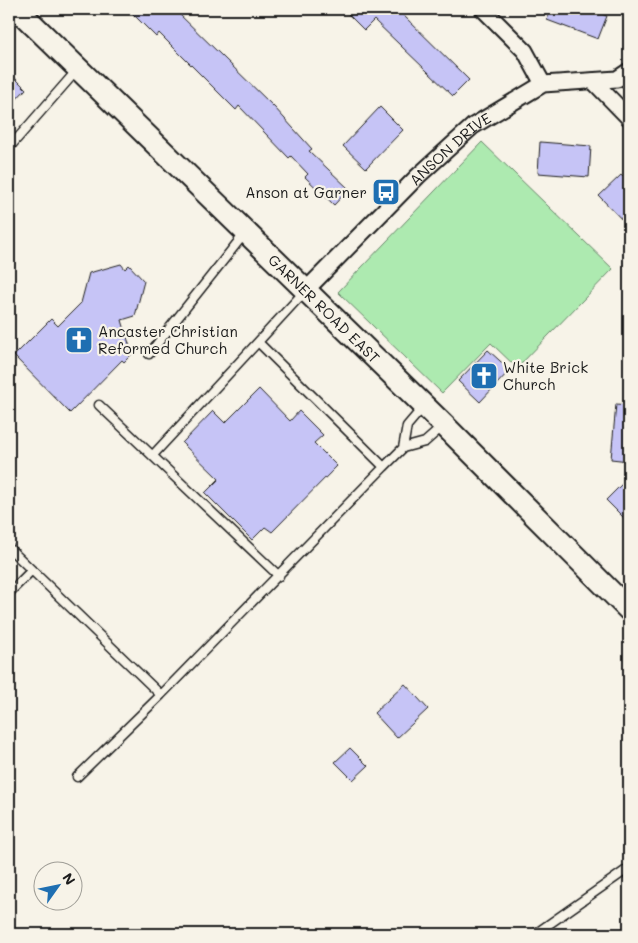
<svg xmlns="http://www.w3.org/2000/svg" width="638" height="943" font-family="Mali,sans-serif">
  <style>
    .green { fill: #adeab0; stroke: #648366 }
    .building { fill: #c6c4f6; stroke: #1c1c1c }
    .lines { fill: none; stroke-linecap: round; stroke-linejoin: round }
    .service-casing { stroke: #1c1c1c; stroke-width: 11 }
    .minor-casing { stroke: #1c1c1c; stroke-width: 19 }
    .secondary-casing { stroke: #1c1c1c; stroke-width: 25 }
    .service { stroke: #f7f3e8; stroke-width: 8 }
    .minor { stroke: #f7f3e8; stroke-width: 15 }
    .secondary { stroke: #f7f3e8; stroke-width: 21 }
    .labels { text-anchor: middle; dominant-baseline: central; stroke-width: 4.5; stroke-linejoin: round; paint-order: stroke }
    .street-label { font-size: 15px; fill: #1c1c1c; stroke: #f7f3e8 }
    .poi-label { font-size: 15px; fill: #1c1c1c; stroke: #f7f3e8; text-anchor: start }
  </style>
  <rect width="100%" height="100%" fill="#f7f3e8"/>
  <filter id="ink" filterUnits="userSpaceOnUse"><feTurbulence type="fractalNoise" baseFrequency=".02" numOctaves="2"/><feDisplacementMap in="SourceGraphic" scale="10" xChannelSelector="R" yChannelSelector="G"/><feConvolveMatrix kernelMatrix="1 2 1 2 8 2 1 2 1" color-interpolation-filters="sRGB"/></filter>
  <g filter="url(#ink)">
    <path class="green" d="M482 142 613 269 517 368 491 343 442 393 338 292Z"/>
    <path class="building" d="M128 9H174L275 108 312 149 309 151 349 189 334 205 305 177 308 174 291 156 289 158 239 106 236 110 159 33 156 37Z
      M343 9H397L469 80 453 96 374 20 364 30Z
      M551 9H587L607 16 598 39 547 20Z
      M9 72 26 89 9 107Z
      M380 107 403 130 366 168 343 146Z
      M540 142 591 146 589 177 538 173Z
      M621 175 629 183V227L599 196Z
      M121 264 125 269 129 265 144 281 135 316 122 320 132 354 124 362 122 360 70 413 14 356 51 319 58 326 81 303 89 273Z
      M488 350 510 370 480 402 458 381Z
      M259 389 290 421 299 411 323 435 314 443 337 466 272 532 265 527 252 540 205 493 219 479 182 443 213 411 225 423Z
      M616 404 629 405V461L611 459Z
      M629 477V523L606 500Z
      M405 684 428 709 397 738 374 713Z
      M350 748 368 766 353 780 335 762Z"/>
    <g class="lines">
      <defs>
        <path id="service" d="M9 148 78 69
          M304 292 258 342 384 467 403 448 425 442 443 426
          M149 354 245 233
          M99 405 279 576
          M403 448 407 426 424 406
          M153 455 258 342
          M9 548 161 695 384 467
          M9 593 32 570
          M77 777 161 695
          M535 934 629 868"/>
        <g id="minor">
          <path d="M483 9 525 51 543 84"/>
          <path d="M593 81 629 118"/>
          <path id="s1" d="M306 290 418 176 473 126 543 84 617 79 629 71"/>
        </g>
        <g id="secondary">
          <path id="s2" d="M17 9 444 425 629 610"/>
        </g>
      </defs>
      <use href="#service" class="service-casing"/>
      <use href="#minor" class="minor-casing"/>
      <use href="#secondary" class="secondary-casing"/>
      <use href="#service" class="service"/>
      <use href="#minor" class="minor"/>
      <use href="#secondary" class="secondary"/>
    </g>
  </g>
  <defs>
    <symbol id="bus-square" viewBox="-11 -11 22 22"><rect x="-9" y="-9" width="18" height="18" rx="4" fill="#1f6fb2" stroke="#f7f3e8"/><path d="M-5-6H5V4H4V6H2V4H-2V6H-4V4H-5ZM-3.5-4V0h7V-4ZM-3.5 1.2v1.5H-2V1.2ZM2 1.2v1.5H3.5V1.2Z" fill="#fff"/></symbol>
    <symbol id="church-square" viewBox="-11 -11 22 22"><rect x="-9" y="-9" width="18" height="18" rx="4" fill="#1f6fb2" stroke="#f7f3e8"/><path d="M-1.2-6h2.4v3.5h3.3v2.4h-3.3V6h-2.4V-.1h-3.3v-2.4h3.3Z" fill="#fff"/></symbol>
  </defs>
  <g fill-rule="evenodd">
    <use href="#bus-square" x="370" y="176" width="32" height="32"/>
    <use href="#church-square" x="63" y="324" width="32" height="32"/>
    <use href="#church-square" x="468" y="360" width="32" height="32"/>
  </g>
  <g class="labels">
    <g class="street-label">
      <text stroke="none"><textPath href="#s1" startOffset="202">ANSON DRIVE</textPath></text>
      <text stroke="none"><textPath href="#s2" startOffset="429">GARNER ROAD EAST</textPath></text>
    </g>
    <g class="poi-label">
      <text x="367" y="192" text-anchor="end">Anson at Garner</text>
      <text x="98" y="331">Ancaster Christian<tspan x="98" dy="17">Reformed Church</tspan></text>
      <text x="503" y="367">White Brick<tspan x="503" dy="17">Church</tspan></text>
    </g>
  </g>
  <rect width="638" height="943" fill="none" stroke="#f7f3e8" stroke-width="30"/>
  <rect x="15" y="15" width="608" height="913" fill="none" stroke="#1c1c1c" stroke-width="2" filter="url(#ink)"/>
  <g transform="translate(58 886) rotate(57)"><circle r="24" fill="#f7f3e8" stroke="#9f9d96"/>
  <path d="M0-4L9 19L0 12L-9 19Z" fill="#1f6fb2"/>
  <text y="-8" font-size="14" font-weight="bold" text-anchor="middle" fill="#1c1c1c">N</text>
  </g>
</svg>
